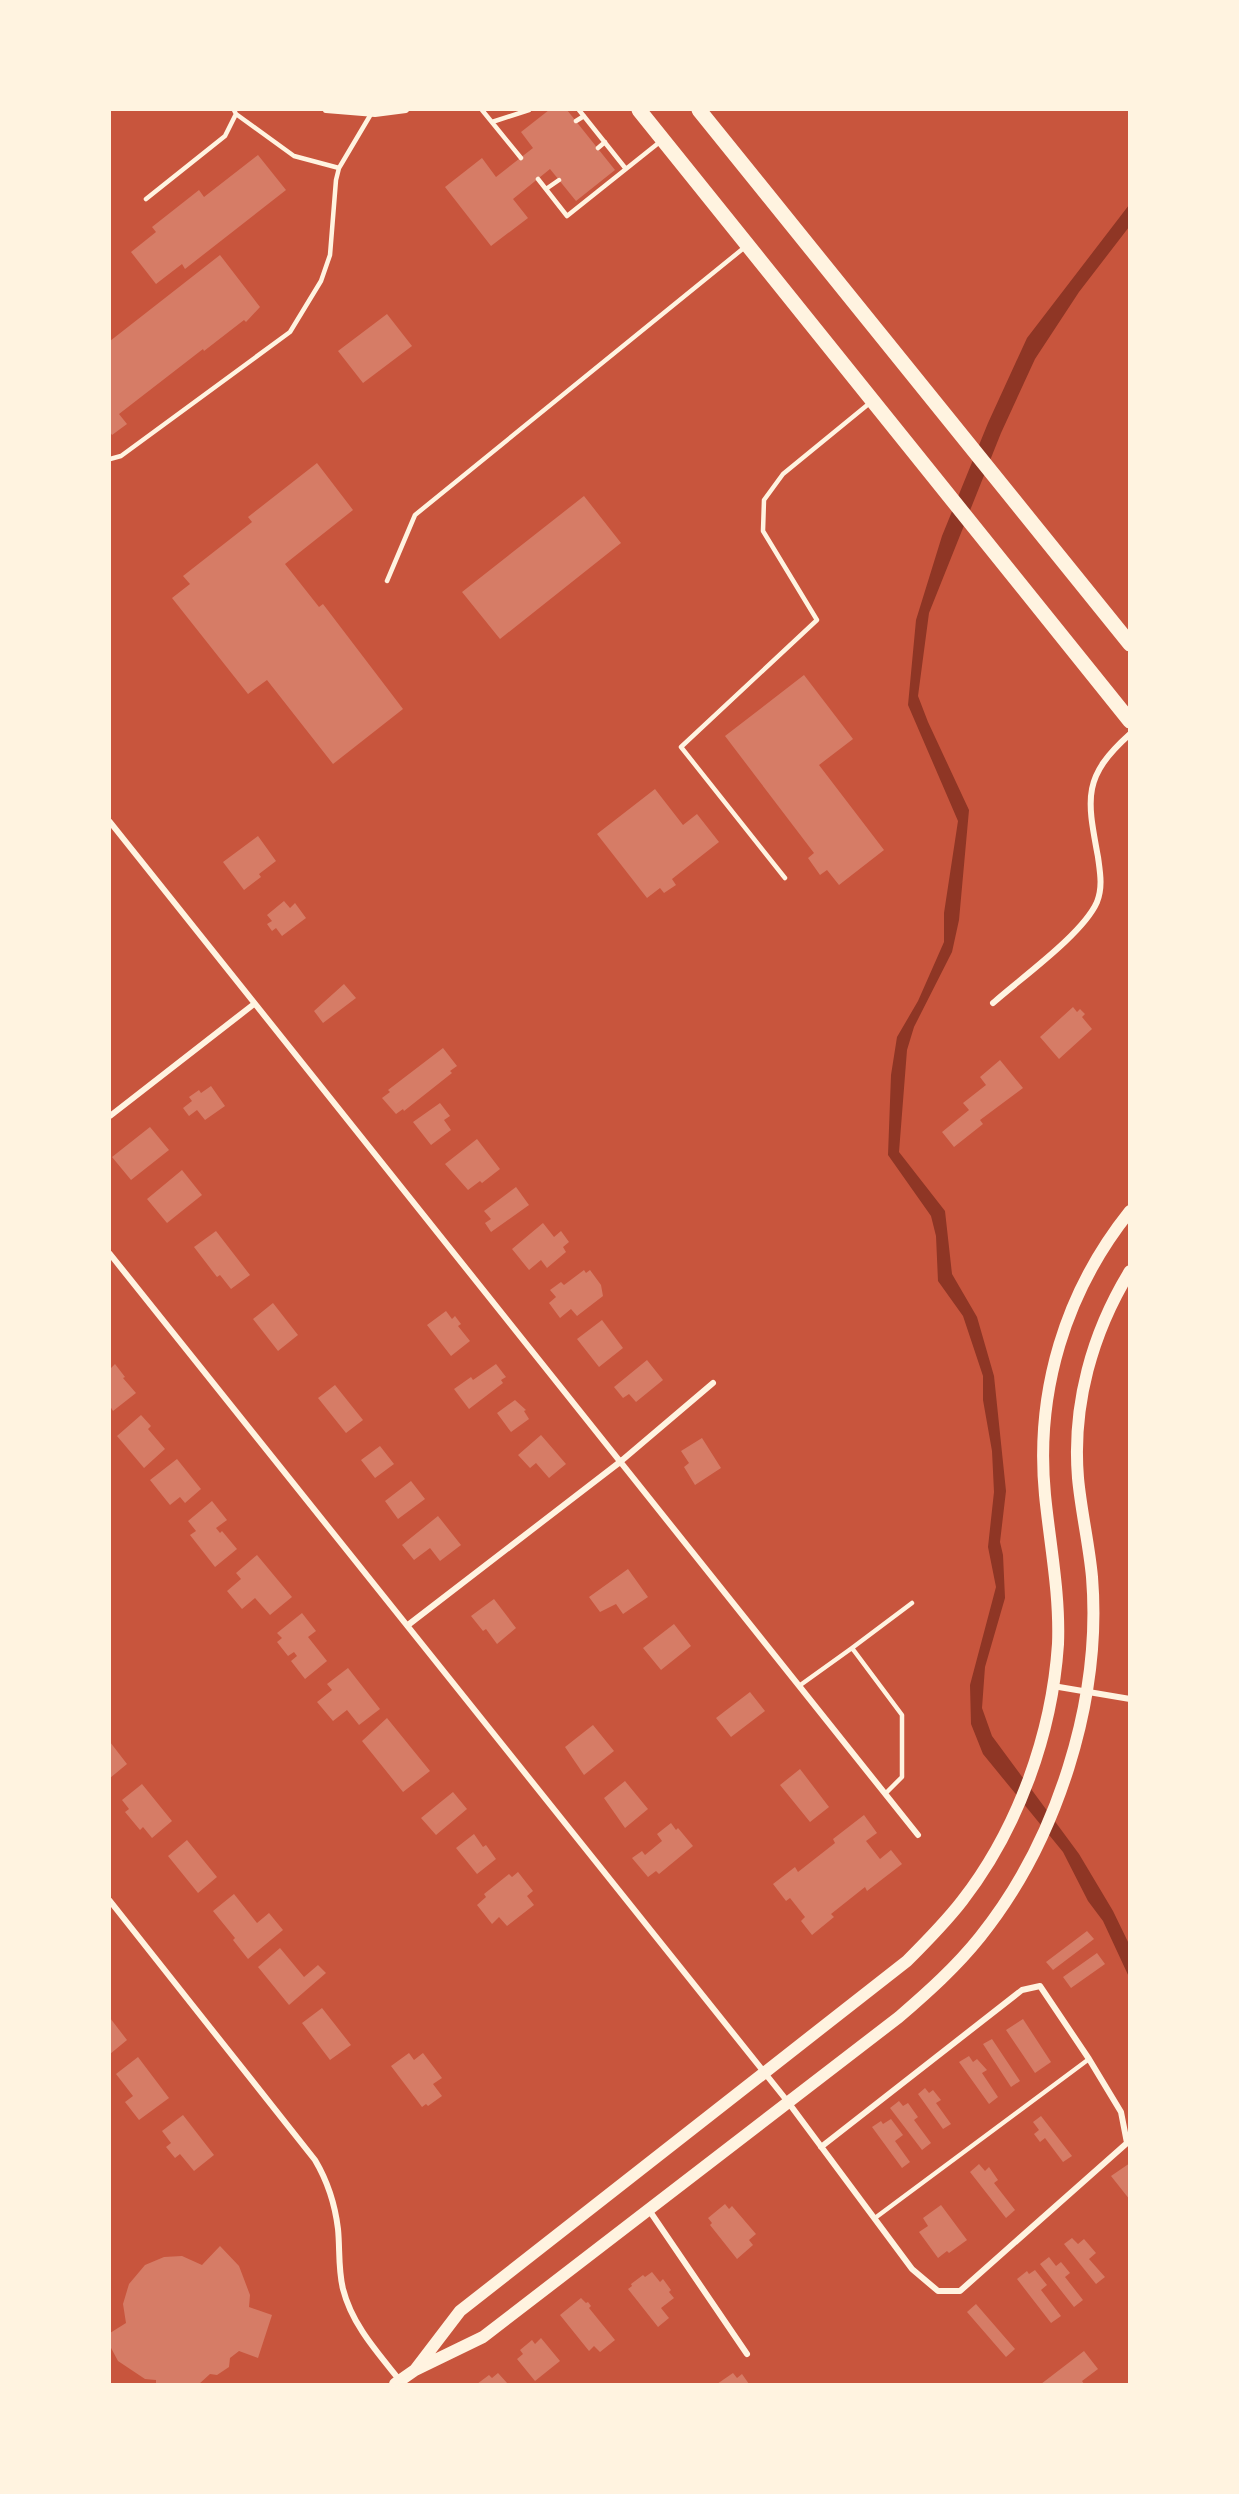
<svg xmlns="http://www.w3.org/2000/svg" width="1239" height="2494" font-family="'Public Sans',sans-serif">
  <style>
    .water { fill: #8f3625 }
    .building { fill: #d67c66 }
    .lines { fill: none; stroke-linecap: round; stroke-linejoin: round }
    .service { stroke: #fff3e0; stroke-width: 4.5 }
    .minor { stroke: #fff3e0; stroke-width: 6 }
    .secondary { stroke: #fff3e0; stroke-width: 12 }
    .primary { stroke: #fff3e0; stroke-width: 15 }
  </style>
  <rect width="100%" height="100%" fill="#c8553d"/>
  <path class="water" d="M1129 205V227L1079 292 1035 359 1001 433 929 613 918 696 928 722 969 810 959 920 952 952 914 1027 907 1050 899 1152 945 1211 952 1274 977 1317 994 1376 1006 1491 1000 1542 1003 1555 1005 1598 985 1667 982 1708 992 1736 1079 1854 1113 1911 1129 1944V1977L1103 1921 1088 1901 1063 1852 983 1754 971 1724 970 1685 996 1587 988 1547 994 1492 992 1451 983 1400V1376L963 1316 938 1281 936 1236 931 1216 888 1155 891 1075 897 1037 918 1001 944 942V913L958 821 908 705 916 620 942 536 988 423 1027 338Z"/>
  <path class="building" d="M549 110H567L615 170 576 201 550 169 513 199 528 218 491 246 445 187 482 158 496 177 533 148 521 132Z
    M258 155 286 190 185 269 182 264 156 284 131 252 156 232 152 227 199 190 204 197Z
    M220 255 260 307 246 322 244 320 204 351 203 349 119 414 127 424 112 435 110 432V341Z
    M387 314 412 346 363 383 338 351Z
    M317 463 353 510 285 564 319 607 323 604 403 709 333 764 267 680 248 694 172 598 190 584 183 576 252 522 248 517Z
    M584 496 621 543 500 639 462 592Z
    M804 675 853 739 819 765 884 850 839 885 827 870 820 875 808 858 814 853 725 736Z
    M655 789 683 825 697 814 719 842 672 879 676 885 664 893 660 888 647 898 597 834Z
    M258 836 276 861 259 874 261 877 244 890 223 862Z
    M284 901 290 908 295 903 306 918 282 936 276 928 272 931 267 924 272 921 267 915Z
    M344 984 356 998 323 1023 314 1011Z
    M1073 1007 1077 1012 1080 1009 1085 1014 1082 1017 1092 1029 1059 1059 1040 1037Z
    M443 1048 457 1066 450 1071 452 1073 404 1111 403 1109 396 1114 382 1098 390 1092 388 1090Z
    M1000 1060 1023 1088 980 1120 983 1124 954 1147 942 1132 969 1110 963 1103 986 1085 980 1077Z
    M211 1086 225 1106 205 1120 197 1110 189 1116 183 1108 192 1101 189 1097 199 1090 201 1093Z
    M440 1103 450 1116 444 1120 451 1130 431 1145 413 1122Z
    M150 1127 169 1150 131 1180 112 1157Z
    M477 1139 500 1169 482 1183 480 1181 468 1190 445 1164Z
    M182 1170 202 1195 167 1223 147 1199Z
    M516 1187 529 1205 491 1232 485 1223 491 1219 484 1211Z
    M543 1223 554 1237 561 1231 569 1242 563 1247 566 1252 547 1268 541 1260 529 1270 512 1249Z
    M216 1231 250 1275 231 1289 220 1275 217 1277 194 1247Z
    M584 1270 586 1273 590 1270 601 1285 603 1296 577 1316 571 1309 560 1318 549 1303 556 1297 550 1290 561 1282 564 1285Z
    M273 1303 298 1335 278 1351 253 1319Z
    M446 1311 452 1319 455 1316 461 1324 458 1326 470 1341 451 1356 427 1325Z
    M602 1320 623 1348 599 1367 577 1339Z
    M647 1360 663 1380 636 1402 629 1394 623 1398 614 1387Z
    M115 1364 125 1377 123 1378 136 1393 113 1411 110 1406V1369Z
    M496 1364 506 1377 501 1380 503 1383 469 1409 454 1389 471 1377 473 1380Z
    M335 1385 363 1420 346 1433 318 1398Z
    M515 1400 526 1410 524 1411 529 1419 511 1432 497 1413Z
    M141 1415 151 1426 148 1429 165 1449 144 1468 117 1436Z
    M541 1435 566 1464 549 1478 536 1463 530 1468 518 1455Z
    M702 1438 721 1468 695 1485 684 1467 689 1463 681 1451Z
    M380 1446 394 1464 375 1478 361 1460Z
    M177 1459 201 1489 185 1503 180 1497 170 1505 150 1480Z
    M411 1481 425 1499 398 1519 385 1501Z
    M212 1501 227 1520 216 1528 220 1533 222 1531 237 1549 215 1567 190 1535 196 1531 188 1521Z
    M438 1516 461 1545 440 1561 430 1548 414 1560 402 1545Z
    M257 1555 292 1597 270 1615 255 1598 242 1609 227 1591 241 1579 236 1573Z
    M628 1569 648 1597 623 1614 616 1604 600 1612 589 1597Z
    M494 1599 516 1628 497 1644 486 1629 483 1631 471 1616Z
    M302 1613 316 1631 308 1637 327 1661 305 1679 291 1661 297 1656 294 1652 288 1656 277 1642 282 1638 277 1633Z
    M674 1624 691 1646 661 1670 643 1648Z
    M348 1668 380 1709 359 1725 347 1710 333 1721 317 1702 332 1690 327 1684Z
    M750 1692 765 1711 731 1737 716 1718Z
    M387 1718 430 1771 403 1792 362 1741Z
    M593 1725 614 1751 584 1775 565 1747Z
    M110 1742 127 1764 110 1778Z
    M800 1769 829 1807 810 1822 780 1785Z
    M625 1781 648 1809 625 1828 604 1798Z
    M142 1784 172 1821 152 1838 143 1827 140 1830 125 1812 129 1809 122 1800Z
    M453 1792 467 1809 436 1835 421 1818Z
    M864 1815 877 1833 866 1841 880 1859 891 1850 902 1864 867 1891 865 1887 831 1914 834 1917 812 1935 801 1921 805 1917 790 1898 786 1901 773 1884 795 1867 798 1872 835 1843 833 1839Z
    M671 1823 676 1830 678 1828 693 1846 659 1874 656 1871 648 1877 632 1858 642 1851 645 1855 662 1841 657 1834Z
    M474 1834 483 1847 486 1845 496 1859 477 1874 456 1848Z
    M187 1840 217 1877 198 1893 168 1856Z
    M518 1872 533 1891 527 1896 534 1905 507 1926 499 1917 492 1924 477 1905 486 1897 484 1894 509 1874 512 1877Z
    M234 1894 257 1923 269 1913 283 1930 248 1959 233 1940 235 1938 213 1911Z
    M1087 1931 1094 1939 1053 1970 1046 1962Z
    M280 1948 304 1977 318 1965 326 1973 289 2005 258 1967Z
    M1097 1953 1105 1964 1071 1988 1063 1977Z
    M322 2008 351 2045 330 2060 302 2023Z
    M110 2018 127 2040 110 2054Z
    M1023 2019 1051 2062 1035 2073 1006 2030Z
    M992 2039 1020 2081 1011 2087 983 2044Z
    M409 2053 414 2060 423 2053 442 2078 433 2084 442 2096 428 2106 426 2104 422 2107 391 2066Z
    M969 2056 973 2062 977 2059 987 2070 982 2073 998 2097 989 2104 959 2062Z
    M138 2057 169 2098 139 2120 125 2102 133 2096 116 2074Z
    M925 2088 929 2093 933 2090 941 2100 936 2103 951 2124 943 2129 918 2094Z
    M899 2101 903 2106 908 2103 918 2117 914 2120 931 2143 922 2150 890 2108Z
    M183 2115 214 2155 194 2171 180 2154 175 2158 166 2147 171 2143 162 2131Z
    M1041 2116 1072 2156 1063 2162 1045 2138 1040 2142 1034 2134 1039 2130 1033 2122Z
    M891 2119 903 2135 895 2141 910 2162 902 2168 872 2127 881 2121 883 2124Z
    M1130 2163V2200L1111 2176Z
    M979 2164 985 2171 989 2167 998 2180 994 2183 1015 2210 1006 2218 970 2172Z
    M725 2204 729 2209 732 2206 756 2234 749 2240 753 2245 737 2259 710 2225 712 2223 708 2218Z
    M941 2205 967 2240 949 2253 947 2251 938 2258 919 2232 928 2226 923 2218Z
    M1072 2238 1078 2244 1084 2239 1096 2253 1089 2259 1105 2277 1096 2284 1064 2244Z
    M220 2246 239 2266 250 2295 249 2307 272 2315 258 2358 239 2351 230 2358 229 2367 217 2375 210 2374 199 2384H156V2380L145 2379 118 2361 110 2346V2333L126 2323 123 2304 129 2284 145 2265 164 2257 182 2256 202 2265Z
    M1049 2257 1056 2266 1061 2262 1070 2273 1065 2277 1083 2300 1074 2307 1040 2264Z
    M1035 2270 1047 2285 1041 2290 1061 2316 1051 2323 1017 2279 1027 2271 1029 2274Z
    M652 2272 660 2282 663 2279 671 2290 669 2292 674 2298 661 2308 669 2318 658 2327 628 2289 632 2286 631 2284 643 2275 645 2277Z
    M581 2298 586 2303 588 2302 591 2306 589 2308 615 2340 600 2352 594 2346 589 2351 560 2315Z
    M976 2304 1015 2349 1006 2357 967 2312Z
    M541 2338 560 2361 535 2381 517 2359 523 2354 520 2350 532 2340 535 2344Z
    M1084 2351 1098 2369 1082 2381 1084 2384H1041Z
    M498 2373 508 2384H477L489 2375 492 2378Z
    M733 2373 737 2378 742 2374 749 2384H717Z"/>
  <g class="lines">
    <path class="service" d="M234 110 236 114 294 156 339 168
      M482 110 521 158
      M579 110 626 169
      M576 121 584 116
      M492 122 529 110
      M598 148 605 142
      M538 179 567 216 661 141
      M546 189 559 180
      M146 199 225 136 236 114
      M110 459 121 456 290 332 321 281 330 255 336 180 339 168 371 114
      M387 581 415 515 745 247
      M785 878 681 747 817 620 763 531 764 500 783 474 871 402
      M852 1648 912 1603
      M799 1686 852 1648 902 1715V1777L885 1794
      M875 2218 1089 2059"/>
    <path class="minor" d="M326 110 375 114 406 110
      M110 822 918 1835
      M993 1003C1021 978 1083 934 1097 902 1103 887 1100 872 1098 857 1087 798 1082 777 1130 734
      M110 1116 254 1004
      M110 1254 788 2102 912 2269 938 2291H960L1127 2143 1121 2112 1089 2059 1040 1986 1022 1990 821 2147
      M408 1625 620 1462 713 1383
      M1053 1686 1130 1699
      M110 1901 315 2160C328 2182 335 2204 338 2229 340 2249 338 2269 343 2289 352 2325 378 2353 401 2382
      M649 2210 747 2354"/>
    <path class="secondary" d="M415 2370 460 2311 907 1961C926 1942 945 1923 962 1901 1018 1829 1052 1734 1058 1644 1060 1594 1050 1545 1045 1495 1035 1392 1065 1292 1130 1211
      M395 2384 415 2370 483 2337 899 2017C928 1992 956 1967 980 1937 1057 1841 1102 1700 1092 1577 1089 1544 1081 1511 1078 1478 1072 1405 1092 1333 1130 1271"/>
    <path class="primary" d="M639 110 1130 721
      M699 110 1130 644"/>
  </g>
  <rect width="1239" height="2494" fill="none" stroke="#fff3e0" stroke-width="222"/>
</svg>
